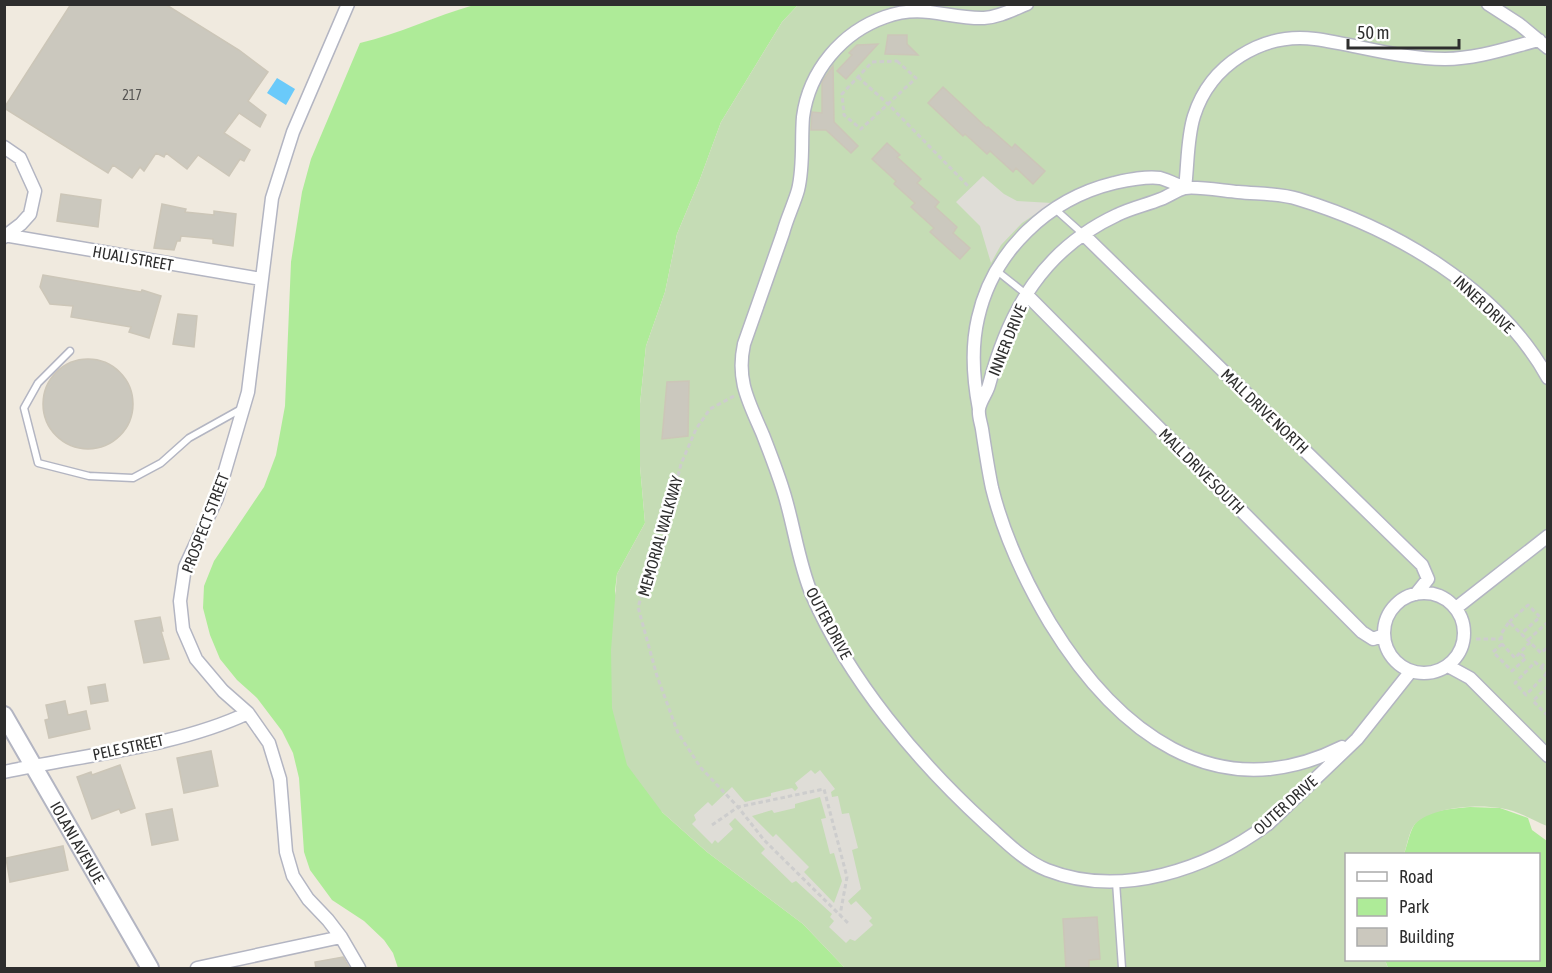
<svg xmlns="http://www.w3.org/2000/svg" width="1552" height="973" font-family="'Asap Condensed',sans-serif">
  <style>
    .green { fill: #aeeb98 }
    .cemetery { fill: #c5dcb5 }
    .plaza { fill: #dfddd7; fill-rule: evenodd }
    .water { fill: #6acafa }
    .building { fill: #cbc8be; stroke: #ccc6b8; stroke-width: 1.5 }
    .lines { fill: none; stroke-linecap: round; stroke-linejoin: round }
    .lane-casing { stroke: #b3b5c2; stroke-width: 9 }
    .street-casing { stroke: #b3b5c2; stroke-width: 15 }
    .secondary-casing { stroke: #b3b5c2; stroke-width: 20 }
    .path { stroke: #cdcdcd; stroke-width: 3; stroke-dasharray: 4.5 3; stroke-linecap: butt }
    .lane { stroke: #fff; stroke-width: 6 }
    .street { stroke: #fff; stroke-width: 12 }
    .secondary { stroke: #fff; stroke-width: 16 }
    .labels { text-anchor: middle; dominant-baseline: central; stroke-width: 5; stroke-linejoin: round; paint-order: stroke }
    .number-label { font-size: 14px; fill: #555452 }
    .street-label { font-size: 16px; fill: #2e2e2e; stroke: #fff }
  </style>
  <rect width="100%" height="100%" fill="#f0eadf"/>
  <path class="green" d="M474 5H798L782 22 721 122 700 179 677 234 665 292 646 346 640 404V466L645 523 617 574 615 591 662 812 707 852 803 924 845 968H398L393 953 384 940 364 921 332 900 310 870 304 852 299 778 293 753 282 731 257 698 237 680 220 659 210 635 203 608 204 586 214 561 264 487 276 455 285 406 291 262 302 192 311 159 360 43C399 34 435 16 474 5Z
    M1470 807 1500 808 1528 818 1532 830 1547 841V968H1388L1385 960H1538V854H1404C1407 846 1409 835 1413 827 1423 809 1452 809 1470 807Z"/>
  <path class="cemetery" d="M798 5H1547V826C1533 820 1516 810 1500 808 1477 804 1431 807 1415 824 1409 831 1407 846 1404 854H1346V960H1385L1388 968H845L803 924 707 852 662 812 627 765 612 708 611 650 617 574 645 523 640 466V404L646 346 665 292 677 234 700 179 721 122 782 22Z"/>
  <path class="plaza" d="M983 176 1004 194 1017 201 1052 203 1022 223 1001 245 991 263 980 226 956 202Z
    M811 770 815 774 820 770 835 789 831 792 832 797 838 796 842 814 849 813 858 848 852 850 861 889 848 901 851 905 856 901 872 918 869 921 873 925 855 941 850 939 846 943 829 927 834 921 830 917 832 914 796 881 792 883 761 853 765 849 735 818 729 824 733 829 718 843 715 840 712 844 692 824 696 820 694 815 708 802 712 806 732 787 745 802 771 796V793L792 788 795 791 798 788 795 783ZM820 797 826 818 821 819 830 854 834 853 842 881 834 903 804 872 809 867 776 834 773 837 752 816 772 810 774 813 795 808V804Z"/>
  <path class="water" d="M277 78 295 89 286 105 267 93Z"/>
  <path class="building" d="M71 4H165L239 50 268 72 248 101 266 115 260 127 239 113 224 133 250 150 244 161 240 159 229 176 198 155 187 169 166 153 164 157 156 153 144 171 140 167 132 178 113 165 108 173 4 108Z
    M888 35H907V44L918 55 885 54Z
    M878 44 846 79 837 71 852 55 849 53 857 45Z
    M833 66 834 122 858 146 851 153 826 130H811L812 112 822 113V82Z
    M943 87 987 128 988 127 1012 148 1015 144 1045 171 1033 184 1016 168 1013 172 990 151 987 154 965 134 963 136 928 103Z
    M887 143 900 155 897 157 921 179 917 183 939 202 935 207 957 227 953 233 970 248 960 259 930 232 934 228 911 207 915 203 894 184 896 181 872 159Z
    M61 194 101 200 98 227 57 221Z
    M162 204 186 209 185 212 214 215V211L236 214 233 246 213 243V239L181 236 180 241H177L174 250 154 248Z
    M43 275 141 292 142 290 161 296 149 338 129 332 131 327 71 317 73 306 50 304 40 287Z
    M178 314 197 316 194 347 173 344Z
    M43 404a45 45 0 1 1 90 0a45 45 0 1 1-90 0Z
    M689 381 688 436 662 439 667 382Z
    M160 617 163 631H161L169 659 144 663 135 621Z
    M105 684 108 701 91 704 88 687Z
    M65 701 68 715 86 711 90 729 49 738 45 720 49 719 46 705Z
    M211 751 218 786 184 793 177 758Z
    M120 765 135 808 121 813 119 809 92 819 77 777 91 772 92 775Z
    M172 809 178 840 152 845 146 814Z
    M63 846 68 870 10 882 6 858Z
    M1097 917 1100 959 1089 960V969H1066L1063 919Z
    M343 957 350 969H316L315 962Z"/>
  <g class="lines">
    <defs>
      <path id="lane" d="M1055 209 1083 234
        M997 271 1026 294
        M70 351 38 383 24 408 38 463 89 476 133 478 161 463 189 438 241 409
        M1116 882 1122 968"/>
      <path id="street" d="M348 4 293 132 272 198 248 392 217 498 185 567 180 601 183 629 196 659 223 691 248 713 269 743 280 779 286 852 293 876 308 899 328 920 341 937 359 968
        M1027 4C1012 10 999 17 984 18 947 19 923 3 885 17 842 32 809 71 803 117 801 141 804 166 798 190 794 204 787 218 783 233 770 270 757 307 744 344 736 381 749 402 763 435 770 453 777 471 783 490 794 524 798 562 812 595 849 680 918 762 986 824 1005 841 1024 861 1047 870 1121 899 1208 869 1268 824L1357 739 1411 671
        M1488 4 1519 24 1548 48
        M4 147 20 158 35 191 30 214 21 224 4 237
        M1083 234 1422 565 1428 579 1416 594
        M4 235 261 279
        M1026 294 1362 632 1373 639 1384 635
        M979 409C973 378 971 348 978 318 993 251 1048 199 1114 183 1128 180 1146 176 1160 178 1168 180 1177 185 1185 188 1188 164 1187 138 1194 116 1210 65 1262 32 1315 39 1358 45 1401 59 1445 59 1477 59 1508 48 1539 40
        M1384 633a40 40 0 1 1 80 0a40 40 0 1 1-80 0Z
        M1456 608 1548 536
        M1448 666 1470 678 1548 756
        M1342 747C1214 811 1115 729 1050 623 1025 581 1004 536 992 488 988 469 985 449 982 429 981 423 978 415 979 409 980 401 987 393 989 385 1009 309 1044 249 1117 215 1131 208 1146 205 1161 199 1169 196 1177 190 1185 188 1197 186 1225 191 1238 192 1258 194 1279 193 1298 199 1394 228 1498 288 1548 378
        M4 772C82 755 176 747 248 713
        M197 968 341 937"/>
      <g id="secondary">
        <path id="s1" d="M4 715 150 968"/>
      </g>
    </defs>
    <use href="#lane" class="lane-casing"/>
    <use href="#street" class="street-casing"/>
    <use href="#secondary" class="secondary-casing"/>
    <path class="path" d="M897 61 916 78 861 129 844 115 842 94 872 62Z
      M858 77 888 104 970 188
      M734 396 710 409 696 429 681 464 671 503 638 607 657 676 678 733 701 768 738 807 764 840 849 924
      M1509 622 1528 605 1540 617 1521 634
      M1476 639H1500
      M1528 640 1548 622
      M1530 642 1515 658 1502 644 1501 634 1509 622 1541 653 1548 647
      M1502 644 1493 652 1512 671 1526 658 1520 653
      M1541 667 1548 660
      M1547 673 1526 695 1515 683 1535 662 1548 674
      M1548 686 1533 701 1546 714 1548 712
      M712 825 738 807 824 789 847 877 840 915"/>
    <use href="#lane" class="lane"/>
    <use href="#street" class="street"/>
    <use href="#secondary" class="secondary"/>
  </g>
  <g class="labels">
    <g class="number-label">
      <text x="132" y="95">217</text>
    </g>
    <g class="street-label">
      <text transform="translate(133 258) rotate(10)">HUALI STREET</text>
      <text transform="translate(1484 304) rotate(43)">INNER DRIVE</text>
      <text transform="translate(1007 340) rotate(-68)">INNER DRIVE</text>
      <text transform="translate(1265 411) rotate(44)">MALL DRIVE NORTH</text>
      <text transform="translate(1202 471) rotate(45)">MALL DRIVE SOUTH</text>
      <text transform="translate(205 523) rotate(-69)">PROSPECT STREET</text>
      <text transform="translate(660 536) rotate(-74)">MEMORIAL WALKWAY</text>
      <text transform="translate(829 623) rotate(62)">OUTER DRIVE</text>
      <text transform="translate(128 747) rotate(-12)">PELE STREET</text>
      <text transform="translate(1285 805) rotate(-42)">OUTER DRIVE</text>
      <text stroke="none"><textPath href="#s1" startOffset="147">IOLANI AVENUE</textPath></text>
    </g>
  </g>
  <rect width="1552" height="973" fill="none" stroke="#2e2e2e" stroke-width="12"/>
  <rect x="1345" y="853" width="195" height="108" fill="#ffffff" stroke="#ababab" stroke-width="1.5"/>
  <rect x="1357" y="872" width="30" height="9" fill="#ffffff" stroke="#ababab" stroke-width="1.5"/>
  <text x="1399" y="883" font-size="18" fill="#2e2e2e">Road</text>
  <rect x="1357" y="898" width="30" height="18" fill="#aeeb98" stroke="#ababab" stroke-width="1.5"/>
  <text x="1399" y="913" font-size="18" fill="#2e2e2e">Park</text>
  <rect x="1357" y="928" width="30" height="18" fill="#cbc8be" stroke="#ababab" stroke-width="1.5"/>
  <text x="1399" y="943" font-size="18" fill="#2e2e2e">Building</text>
  <path d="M1348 39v9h111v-9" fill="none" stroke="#2e2e2e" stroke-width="3"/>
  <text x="1357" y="39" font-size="18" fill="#2e2e2e" stroke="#ffffff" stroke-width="4.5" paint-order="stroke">50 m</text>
</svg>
